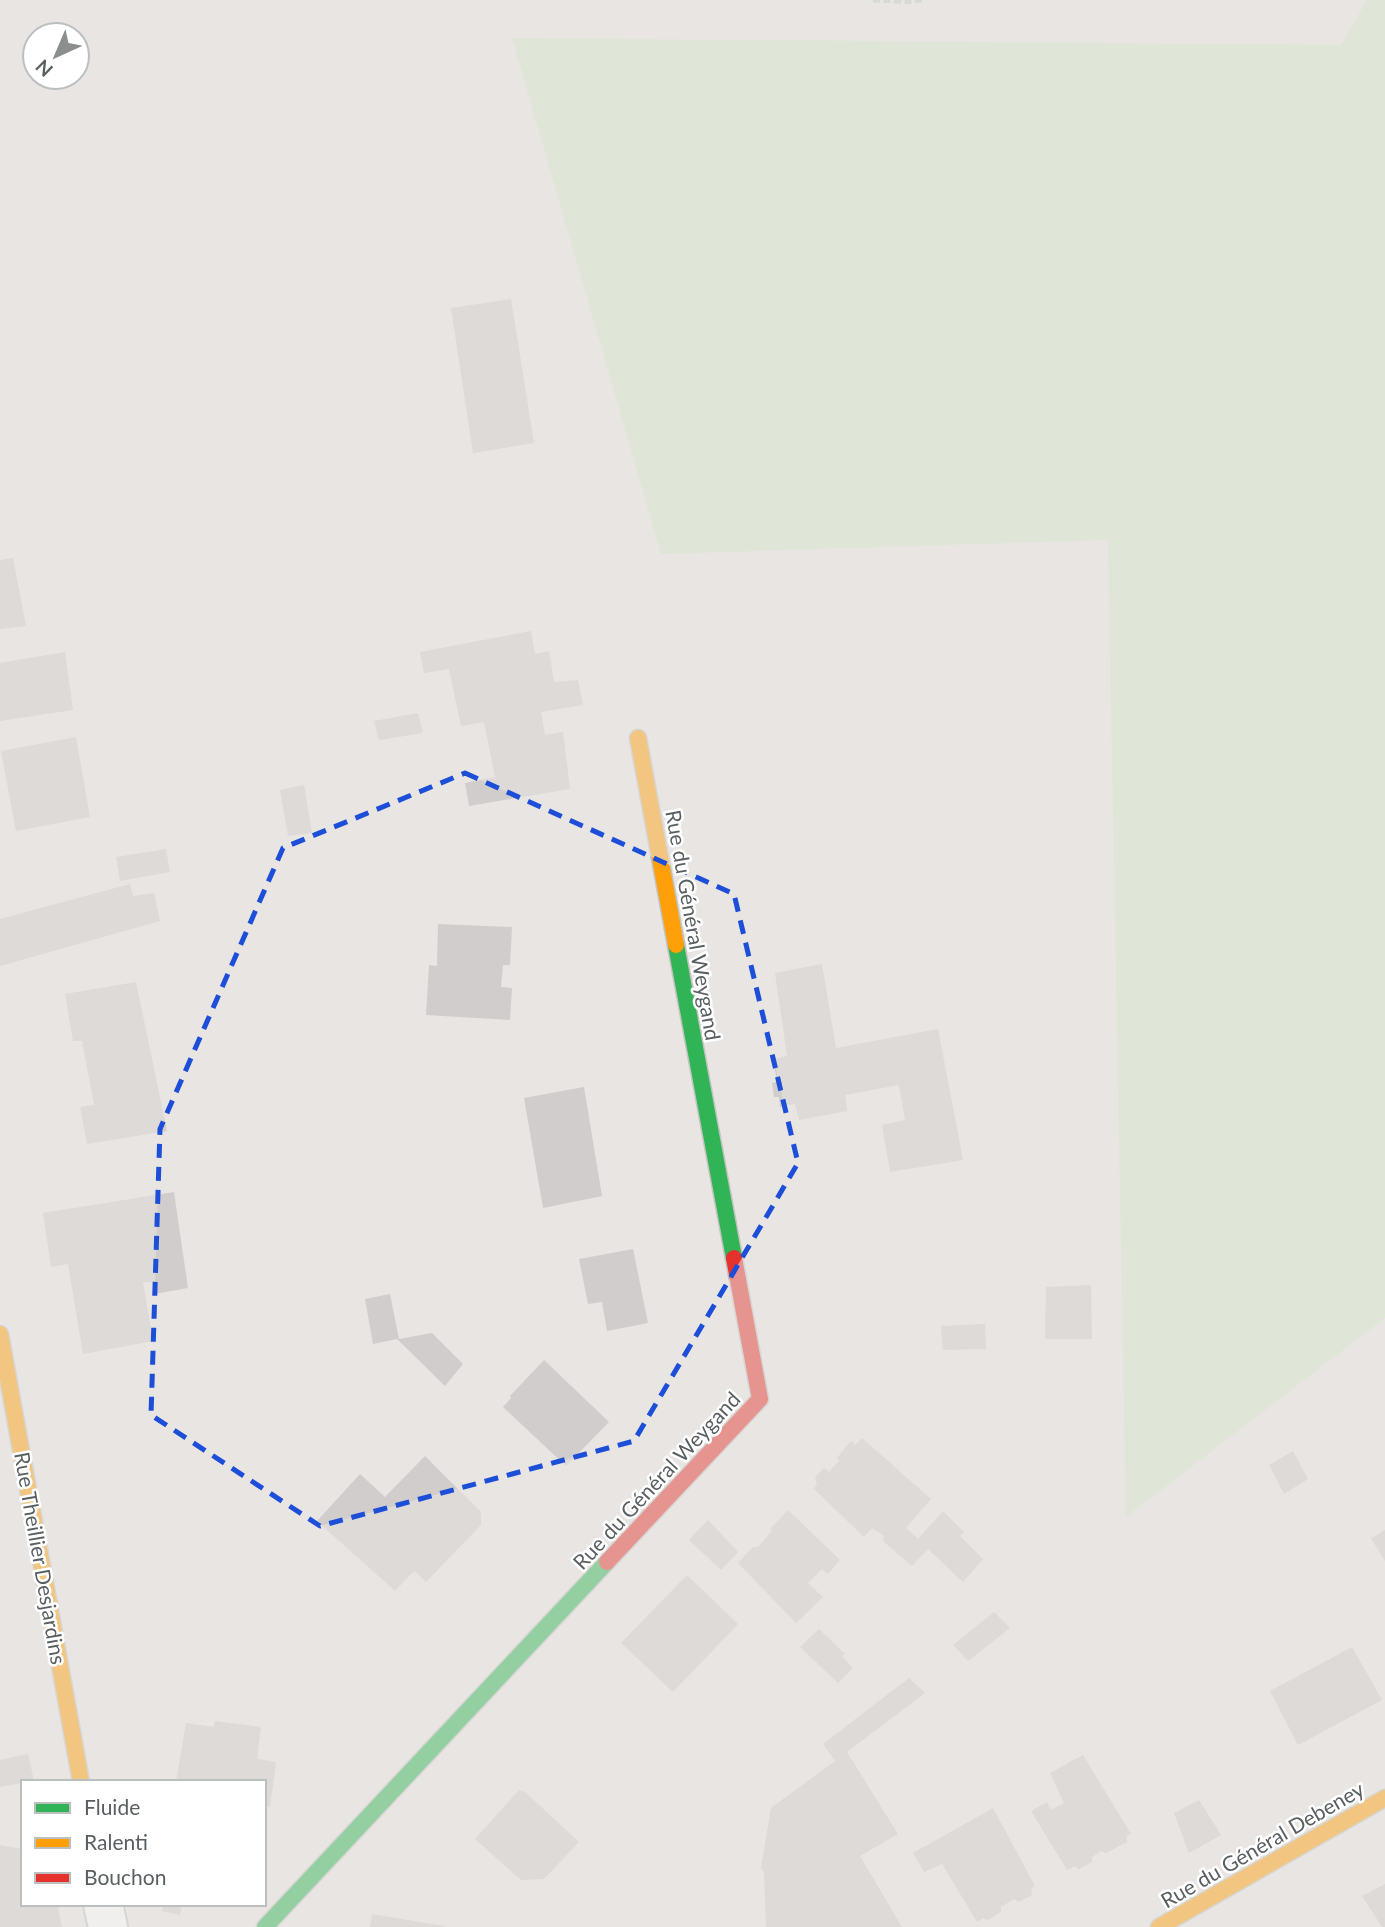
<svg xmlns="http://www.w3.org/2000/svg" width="1385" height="1927" font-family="Lato,sans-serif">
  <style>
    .green { fill: #d6e6cb }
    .building { fill: #d0cdcc }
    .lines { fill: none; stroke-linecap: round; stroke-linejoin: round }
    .street-casing { stroke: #c2c3c2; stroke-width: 42 }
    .fast-casing { stroke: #c2c3c2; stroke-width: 19 }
    .slow-casing { stroke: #c2c3c2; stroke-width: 19 }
    .jam-casing { stroke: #c2c3c2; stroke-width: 19 }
    .path { stroke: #c2c9c3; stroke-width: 4.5; stroke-dasharray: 7 3.5; stroke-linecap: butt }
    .street { stroke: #fcfbfb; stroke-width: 38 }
    .fast { stroke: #30b455; stroke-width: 16 }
    .slow { stroke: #ff9f0a; stroke-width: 16 }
    .jam { stroke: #e5322d; stroke-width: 16 }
    .marked { fill: none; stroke: #1d4ed8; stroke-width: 5; stroke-dasharray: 14 9; stroke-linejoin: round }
    .labels { text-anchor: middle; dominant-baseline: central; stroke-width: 5; stroke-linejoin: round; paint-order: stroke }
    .street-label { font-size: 21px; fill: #585f61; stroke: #fff }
  </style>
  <rect width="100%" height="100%" fill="#e8e5e2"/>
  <path class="green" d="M1367 0H1385V1318L1126 1517 1108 540 661 554 512 38 1341 45Z"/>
  <path class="building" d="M511 299 534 443 473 453 451 308Z
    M13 558 26 626 0 629V560Z
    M531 631 535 654 549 651 554 682 578 680 583 705 541 712 545 735 563 732 570 789 469 806 465 783 495 777 484 722 461 726 449 669 424 673 420 652Z
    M65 652 73 710 0 721V663Z
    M418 713 423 733 379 740 374 721Z
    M76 737 90 817 16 831 1 751Z
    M304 785 312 833 288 836 280 790Z
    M166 849 170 872 120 881 116 857Z
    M130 884 133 896 154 893 160 921 0 966V919Z
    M438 924 512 927 510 965H503L501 987 512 988 510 1020 426 1015 429 965 437 966Z
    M822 964 836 1048 938 1029 963 1160 890 1172 882 1125 905 1120 899 1085 845 1095 847 1111 799 1120 795 1104 780 1107 779 1097H774L772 1083 777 1082 773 1059 787 1056 775 973Z
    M136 982 167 1131 87 1144 80 1107 94 1105 82 1041H73L65 994Z
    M584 1087 602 1196 543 1208 524 1098Z
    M174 1192 188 1288 154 1294 152 1282H143L153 1341 83 1354 68 1264 51 1267 43 1213Z
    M633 1249 648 1323 607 1331 602 1302 588 1304 579 1259Z
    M1091 1285 1092 1339H1045L1046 1287Z
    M390 1294 399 1339 432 1333 463 1364 445 1386 397 1339 373 1344 365 1299Z
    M985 1324 986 1349 943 1350 941 1326Z
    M544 1360 609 1422 566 1466 503 1407 511 1398 510 1396Z
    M862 1438 931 1499 906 1528 918 1539 943 1511 964 1532 960 1536 983 1559 963 1582 928 1549 912 1566 883 1541 884 1536 872 1528 864 1537 814 1489 817 1484 815 1477 824 1468 829 1472 839 1461 837 1458 851 1441 856 1445Z
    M1293 1451 1308 1479 1284 1494 1269 1465Z
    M425 1456 481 1512V1525L426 1582 414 1571 395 1591 317 1521 360 1474 385 1497Z
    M788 1510 840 1560 828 1574 822 1569 808 1583 823 1597 796 1623 738 1563 753 1547H758L772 1531 770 1529Z
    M708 1520 738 1552 721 1570 689 1540Z
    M1385 1530V1561L1371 1538Z
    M687 1575 738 1624 673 1692 621 1643Z
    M994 1612 1010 1628 968 1661 953 1645Z
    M819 1629 845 1654 842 1656 853 1668 838 1683 800 1647Z
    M1352 1647 1382 1700 1298 1745 1270 1691Z
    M909 1678 925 1693 847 1752 898 1834 860 1856 902 1927H766L764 1872 761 1868 771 1808 835 1761 823 1744Z
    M215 1721 261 1727 257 1759 276 1762 270 1807 264 1806V1782H176L186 1723 214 1727Z
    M28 1754 34 1781 23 1782V1783L0 1787V1760Z
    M1083 1755 1131 1834 1127 1836V1842L1106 1853 1101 1851 1092 1857V1862L1079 1869 1075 1866 1067 1870 1031 1811 1047 1802 1051 1810 1064 1803 1050 1773Z
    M519 1790 525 1792 579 1842 544 1879 521 1880 475 1839Z
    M1199 1800 1221 1835 1189 1853 1174 1813Z
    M993 1808 1035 1886 1031 1889 1032 1895 1019 1902 1014 1899 1001 1907V1912L988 1920 983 1918 977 1922 942 1864 924 1872 913 1853Z
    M0 1845 23 1849V1904H57L62 1927H0Z
    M1385 1884V1927H1382L1362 1896Z
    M164 1904H182L180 1915 162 1911Z
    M372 1914 444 1926V1927H370Z"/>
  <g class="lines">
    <defs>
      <path id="street" d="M103 1904 108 1927"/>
      <path id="fast" d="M676 945 734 1258
        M265 1927 607 1562"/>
      <path id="slow" d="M638 738 676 945
        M0 1334 81 1782
        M1159 1927 1385 1798"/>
      <path id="jam" d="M607 1562 760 1399 734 1258"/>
    </defs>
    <use href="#street" class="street-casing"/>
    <use href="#fast" class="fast-casing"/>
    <use href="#slow" class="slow-casing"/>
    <use href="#jam" class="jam-casing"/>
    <path class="path" d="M873 0 909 2 922 0"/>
    <use href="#street" class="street"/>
    <use href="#fast" class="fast"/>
    <use href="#slow" class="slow"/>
    <use href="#jam" class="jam"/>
  </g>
  <path d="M0 0H1385V1927H0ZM465 773 734 894 798 1163 634 1441 320 1526 151 1415 160 1129 283 848Z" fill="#e8e5e2" fill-opacity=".55" fill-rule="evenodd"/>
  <path class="marked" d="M465 773 734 894 798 1163 634 1441 320 1526 151 1415 160 1129 283 848Z"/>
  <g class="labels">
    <g class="street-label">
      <text transform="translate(694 925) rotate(80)">Rue du Général Weygand</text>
      <text transform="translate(656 1480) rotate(-47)">Rue du Général Weygand</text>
      <text transform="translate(41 1558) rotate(80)">Rue Theillier Desjardins</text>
      <text transform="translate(1262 1844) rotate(-30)">Rue du Général Debeney</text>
    </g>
  </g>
  <rect x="21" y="1780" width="245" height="126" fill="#ffffff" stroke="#bcbfc0" stroke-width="2"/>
  <rect x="35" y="1803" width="35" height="10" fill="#30b455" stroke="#bcbfc0" stroke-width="2"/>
  <text x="84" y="1815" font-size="21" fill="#585f61">Fluide</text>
  <rect x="35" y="1838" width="35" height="10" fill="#ff9f0a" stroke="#bcbfc0" stroke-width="2"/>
  <text x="84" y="1850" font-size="21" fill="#585f61">Ralenti</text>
  <rect x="35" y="1873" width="35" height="10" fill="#e5322d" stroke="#bcbfc0" stroke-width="2"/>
  <text x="84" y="1885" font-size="21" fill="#585f61">Bouchon</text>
  <g transform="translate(56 56) rotate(224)"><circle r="33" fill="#ffffff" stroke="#bcbfc0" stroke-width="2"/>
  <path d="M0-5L12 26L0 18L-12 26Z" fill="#8a8e8e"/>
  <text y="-10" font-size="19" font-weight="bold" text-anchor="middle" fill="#585f61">N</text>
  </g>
</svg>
